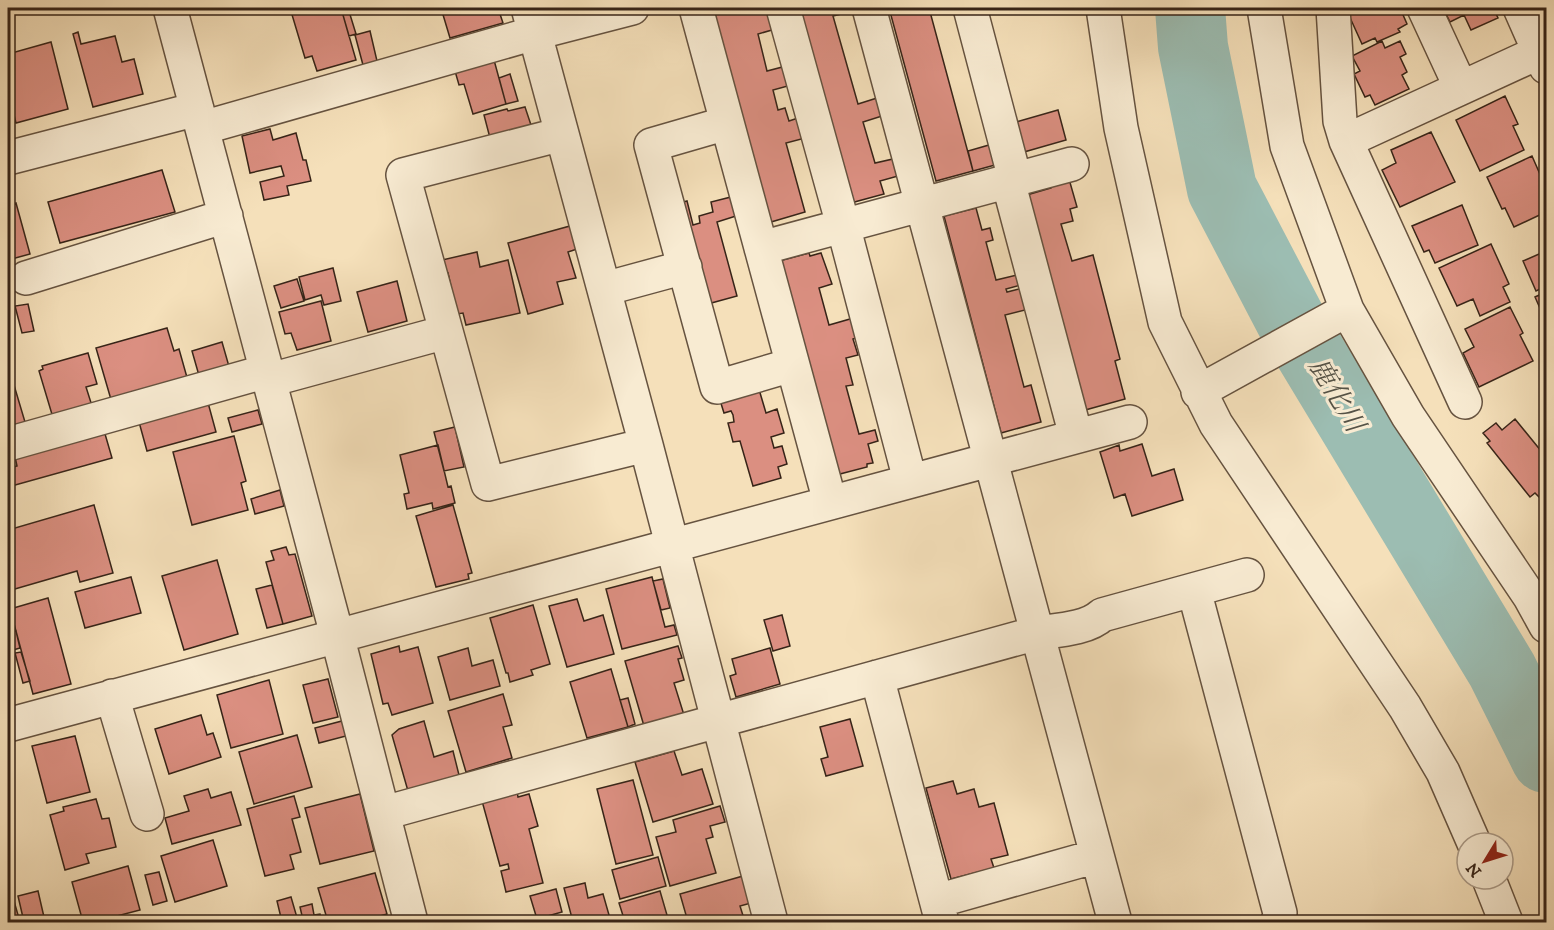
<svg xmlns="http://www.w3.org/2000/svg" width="1554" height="930" font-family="'IM FELL DW Pica','Noto Serif JP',serif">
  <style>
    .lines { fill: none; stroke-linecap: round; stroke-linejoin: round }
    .river { stroke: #9cbdb2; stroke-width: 70 }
    .building { fill: #db8f81; stroke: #372418; stroke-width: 1.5 }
    .minor-casing { stroke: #665340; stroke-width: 36 }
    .minor { stroke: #f8ebd2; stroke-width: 33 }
    .labels { text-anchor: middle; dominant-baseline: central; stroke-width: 6; stroke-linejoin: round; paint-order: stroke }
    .water-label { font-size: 27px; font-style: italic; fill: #555246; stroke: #f8ebd2 }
  </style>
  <rect width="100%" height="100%" fill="#f5e0ba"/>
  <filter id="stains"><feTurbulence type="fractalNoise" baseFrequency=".00333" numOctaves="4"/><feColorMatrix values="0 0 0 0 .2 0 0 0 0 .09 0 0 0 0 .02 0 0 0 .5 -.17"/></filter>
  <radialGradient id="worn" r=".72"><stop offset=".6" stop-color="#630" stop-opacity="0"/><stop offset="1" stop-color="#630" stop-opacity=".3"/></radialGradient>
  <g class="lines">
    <path class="river" d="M1190 8 1193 47 1222 189 1290 319 1502 670 1546 758"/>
  </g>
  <path class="building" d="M290 8H341L356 60 317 71 312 56 305 58Z
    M341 8H348L356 34 349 36Z
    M441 8H498L503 23 450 38Z
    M719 8H773L779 28 758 34 767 71 790 65 795 84 773 90 778 110 785 108 789 121 804 116 809 137 786 143 805 212 771 222 713 9Z
    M793 8H853L854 11 833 16 858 104 877 98 882 116 863 122 875 163 893 159 898 176 880 181 884 194 847 204Z
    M889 8H929L973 171 936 181Z
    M1355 8H1400L1407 24 1398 29 1400 32 1377 42 1375 38 1362 44 1347 11Z
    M1443 8H1493L1498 18 1471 30 1464 15 1450 22Z
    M370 31 377 61 363 65 355 35Z
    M78 32 81 44 115 36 122 62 134 59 143 94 93 107 73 34Z
    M1382 41 1385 48 1400 41 1406 54 1400 57 1407 72 1402 75 1409 89 1375 105 1370 95 1365 97 1354 74 1360 71 1352 56Z
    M51 42 68 109 16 123 8 91V54Z
    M494 60 506 104 473 114 464 84 459 85 455 71Z
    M510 74 518 101 506 104 499 78Z
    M1505 96 1518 124 1513 126 1524 150 1480 171 1456 120Z
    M525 107 531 125 490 138 484 115 507 109 508 111Z
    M1058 110 1066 140 1024 152 1016 122Z
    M270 129 273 140 296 133 303 160H306L311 181 287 186 289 195 264 200 260 182 284 176 281 166 250 173 242 136Z
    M1431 132 1455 182 1400 207 1382 170 1396 163 1391 150Z
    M989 145 995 165 973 171 968 151Z
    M1532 156 1546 188V212L1514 227 1505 208 1502 209 1487 177Z
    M162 170 175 212 60 243 48 202Z
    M1069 179 1077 207 1070 209 1073 221 1061 224 1072 261 1093 255 1120 359 1115 361 1125 399 1078 412 1020 197 1051 188V184Z
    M731 197 736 216 717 222 737 296 704 305 676 204 687 201 693 225 700 223 699 216 713 212 711 202Z
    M16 203 30 254 8 260V206Z
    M1462 205 1478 245 1435 263 1429 250 1424 252 1412 226Z
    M976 208 982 230 990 228 993 240 986 242 996 280 1021 274 1024 284 1006 289 1007 292 1027 287 1033 308 1005 315 1024 387 1031 385 1041 422 1001 433 944 216Z
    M570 226 577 249 568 252 576 278 557 282 563 304 528 314 508 243Z
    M1491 244 1509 284 1503 287 1510 302 1480 316 1473 299 1457 306 1439 268Z
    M1546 251V286L1536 291 1523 261Z
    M477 252 480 267 508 260 520 313 466 325 463 313 457 314 448 273 445 274 442 260Z
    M809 253 810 256 821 253 832 284 819 288 829 325 857 317 862 336 853 339 858 355 846 358 853 385 846 386 859 434 875 430 878 441 868 444 873 463 867 464V467L836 475 779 261Z
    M333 268 341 301 324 305 321 295 305 300 299 277Z
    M297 279 304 301 281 308 274 286Z
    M397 281 407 321 368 332 357 292Z
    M1546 292V322L1535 297Z
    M321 301 331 341 297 350 291 333 285 334 279 312Z
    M28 304 34 331 22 333 15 306Z
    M1510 307 1523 333 1520 335 1533 361 1479 387 1463 353 1474 347 1465 329Z
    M167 328 174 351 179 349 188 381 112 403 96 348Z
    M222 342 230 370 200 379 192 351Z
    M88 353 97 384 86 387 93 409 54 421 39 371 43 369 42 366Z
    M11 375 25 422 8 427V376Z
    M758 386 766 413 777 409 784 433 771 437 774 448 782 446 787 464 778 467 781 478 753 486 740 441 733 442 728 423 734 422 733 415 731 411 724 413 719 397Z
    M207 399 216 432 147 451 139 422Z
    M258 410 262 424 232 432 228 418Z
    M1515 419 1546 457V491L1539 497 1535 493 1530 497 1487 443 1490 441 1483 433 1496 423 1502 430Z
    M103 427 112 458 8 487V474L12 473 10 468 17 466 14 452Z
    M455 427 464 467 444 471 434 432Z
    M234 436 246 481 241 483 248 510 192 525 173 452Z
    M1142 444 1152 476 1174 469 1183 500 1132 516 1125 494 1114 498 1100 452 1119 445 1120 451Z
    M438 445 448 487 451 486 455 503 433 509 432 503 407 509 404 494 409 493 400 455Z
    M280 490 284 506 255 514 251 499Z
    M94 505 113 573 80 582 77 571 8 591V530Z
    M453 505 472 573 468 574 469 579 436 587 416 516Z
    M286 547 289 555 295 554 312 616 283 624 266 562 274 560 271 551Z
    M217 560 238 634 184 650 162 576Z
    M131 577 141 613 85 628 75 592Z
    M652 577 665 627 674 625 677 635 622 649 606 589Z
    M663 579 670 608 661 610 653 581Z
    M272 585 283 624 267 628 256 589Z
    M48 598 71 684 33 694 10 609Z
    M577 599 584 621 603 615 614 654 567 667 549 606Z
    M533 605 550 664 531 670 533 675 510 682 508 673H506L490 618Z
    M782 615 790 646 773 651 764 620Z
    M16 631 20 648 13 650 9 633Z
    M399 646 400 652 418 647 433 703 392 715 388 703 383 704 371 654Z
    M678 646 682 658 678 659 684 680 674 683 684 715 644 726 625 661Z
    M468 648 472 666 493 660 500 686 450 700 438 657Z
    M770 648 780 684 736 697 730 676 736 674 732 659Z
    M21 652 30 681 23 683 15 653Z
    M611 669 628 727 587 738 570 682Z
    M328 679 338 717 313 723 303 685Z
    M269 680 283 734 231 748 217 695Z
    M503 694 512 725 503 727 512 758 466 772 448 711Z
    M628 698 635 724 628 727 620 700Z
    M201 715 207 735 213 733 221 757 169 774 155 729Z
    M850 719 863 766 826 776 821 759 828 757 820 727Z
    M342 721 346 736 319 743 315 728Z
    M424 721 434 757 453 751 459 775 408 791 392 735 399 729Z
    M297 735 312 787 254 804 239 752Z
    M75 736 90 792 47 803 32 746Z
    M674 751 682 775 702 769 713 804 653 822 635 762Z
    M633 780 653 855 616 864 597 789Z
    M953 781 957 794 974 789 979 807 994 803 1008 855 991 859 994 868 951 879 926 788Z
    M208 789 211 798 231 792 241 825 172 844 165 818 189 811 184 796Z
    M517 791 518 797 529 794 538 826 529 829 543 883 506 892 501 871 509 869 508 864 500 866 482 801Z
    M360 794 374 851 320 864 305 808Z
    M294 796 300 817 292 819 301 852 290 855 294 869 265 876 247 809Z
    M96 799 102 819 109 818 116 847 86 854 89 863 65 870 50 815 64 811 63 807Z
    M720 806 725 822 710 826 713 837 706 839 716 873 670 886 656 837 676 832 673 820Z
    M213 840 227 886 175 902 161 856Z
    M658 857 666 886 620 899 612 870Z
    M128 866 140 910 94 922H83L72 882Z
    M159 872 167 901 153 905 145 875Z
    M375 873 387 914 359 922H328L318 888Z
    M743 876 751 903 740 906 745 922H688L680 894Z
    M8 880 20 922H8Z
    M585 883 588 898 603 894 611 922H573L564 888Z
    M556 889 562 912 537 919 530 896Z
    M38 891 44 917 24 922 18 896Z
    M660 891 669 922H625L619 903Z
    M291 897 298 921 282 922 277 901Z
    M312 904 314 915 320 914 322 922H292L303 920 300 907Z"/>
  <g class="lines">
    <defs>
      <path id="minor" d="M170 8 337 635 411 922
        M528 8 646 445 771 922
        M696 8 830 502
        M783 8 843 225 910 480
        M869 8 1115 922
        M970 8 1015 179
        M1103 8 1121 128 1165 322 1216 424 1405 707 1443 772 1474 843
        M1264 8 1287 146 1347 310 1408 416 1530 597 1546 626
        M1333 8 1340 121 1346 141 1465 402
        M1424 8 1461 88
        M1520 8 1546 67
        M727 123 651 145 717 387 792 365
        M202 128 535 33 632 8
        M562 134 403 175 488 484 646 445
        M1346 141 1546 49
        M8 158 197 109
        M1008 181 1076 436
        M761 248 1072 164
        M26 278 226 216
        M604 289 685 267
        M270 380 446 332
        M1198 392 1347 310
        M8 444 267 371
        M1194 590 1280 913 1278 922
        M877 677 942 922
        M112 696 147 814
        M8 725 1130 422
        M384 813 1037 633C1058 630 1087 629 1102 615L1247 575
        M1489 879 1506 922
        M937 901 1097 856"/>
    </defs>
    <use href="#minor" class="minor-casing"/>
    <use href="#minor" class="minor"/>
  </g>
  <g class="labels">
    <g class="water-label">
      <text transform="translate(1336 395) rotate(59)">鹿化川</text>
    </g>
  </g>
  <rect width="1554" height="930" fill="none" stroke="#f5e0ba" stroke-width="30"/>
  <rect x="9" y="9" width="1536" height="912" fill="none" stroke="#372418" stroke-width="3"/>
  <rect x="15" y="15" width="1524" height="900" fill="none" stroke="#372418" stroke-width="1.5"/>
  <g transform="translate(1485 861) rotate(232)"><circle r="28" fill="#f8ebd2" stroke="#ab9b88" stroke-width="1.5"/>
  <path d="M0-4.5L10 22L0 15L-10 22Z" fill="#8f2418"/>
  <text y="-9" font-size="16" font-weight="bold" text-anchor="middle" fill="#372418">N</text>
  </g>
  <rect width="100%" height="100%" filter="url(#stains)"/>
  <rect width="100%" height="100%" fill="url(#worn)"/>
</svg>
